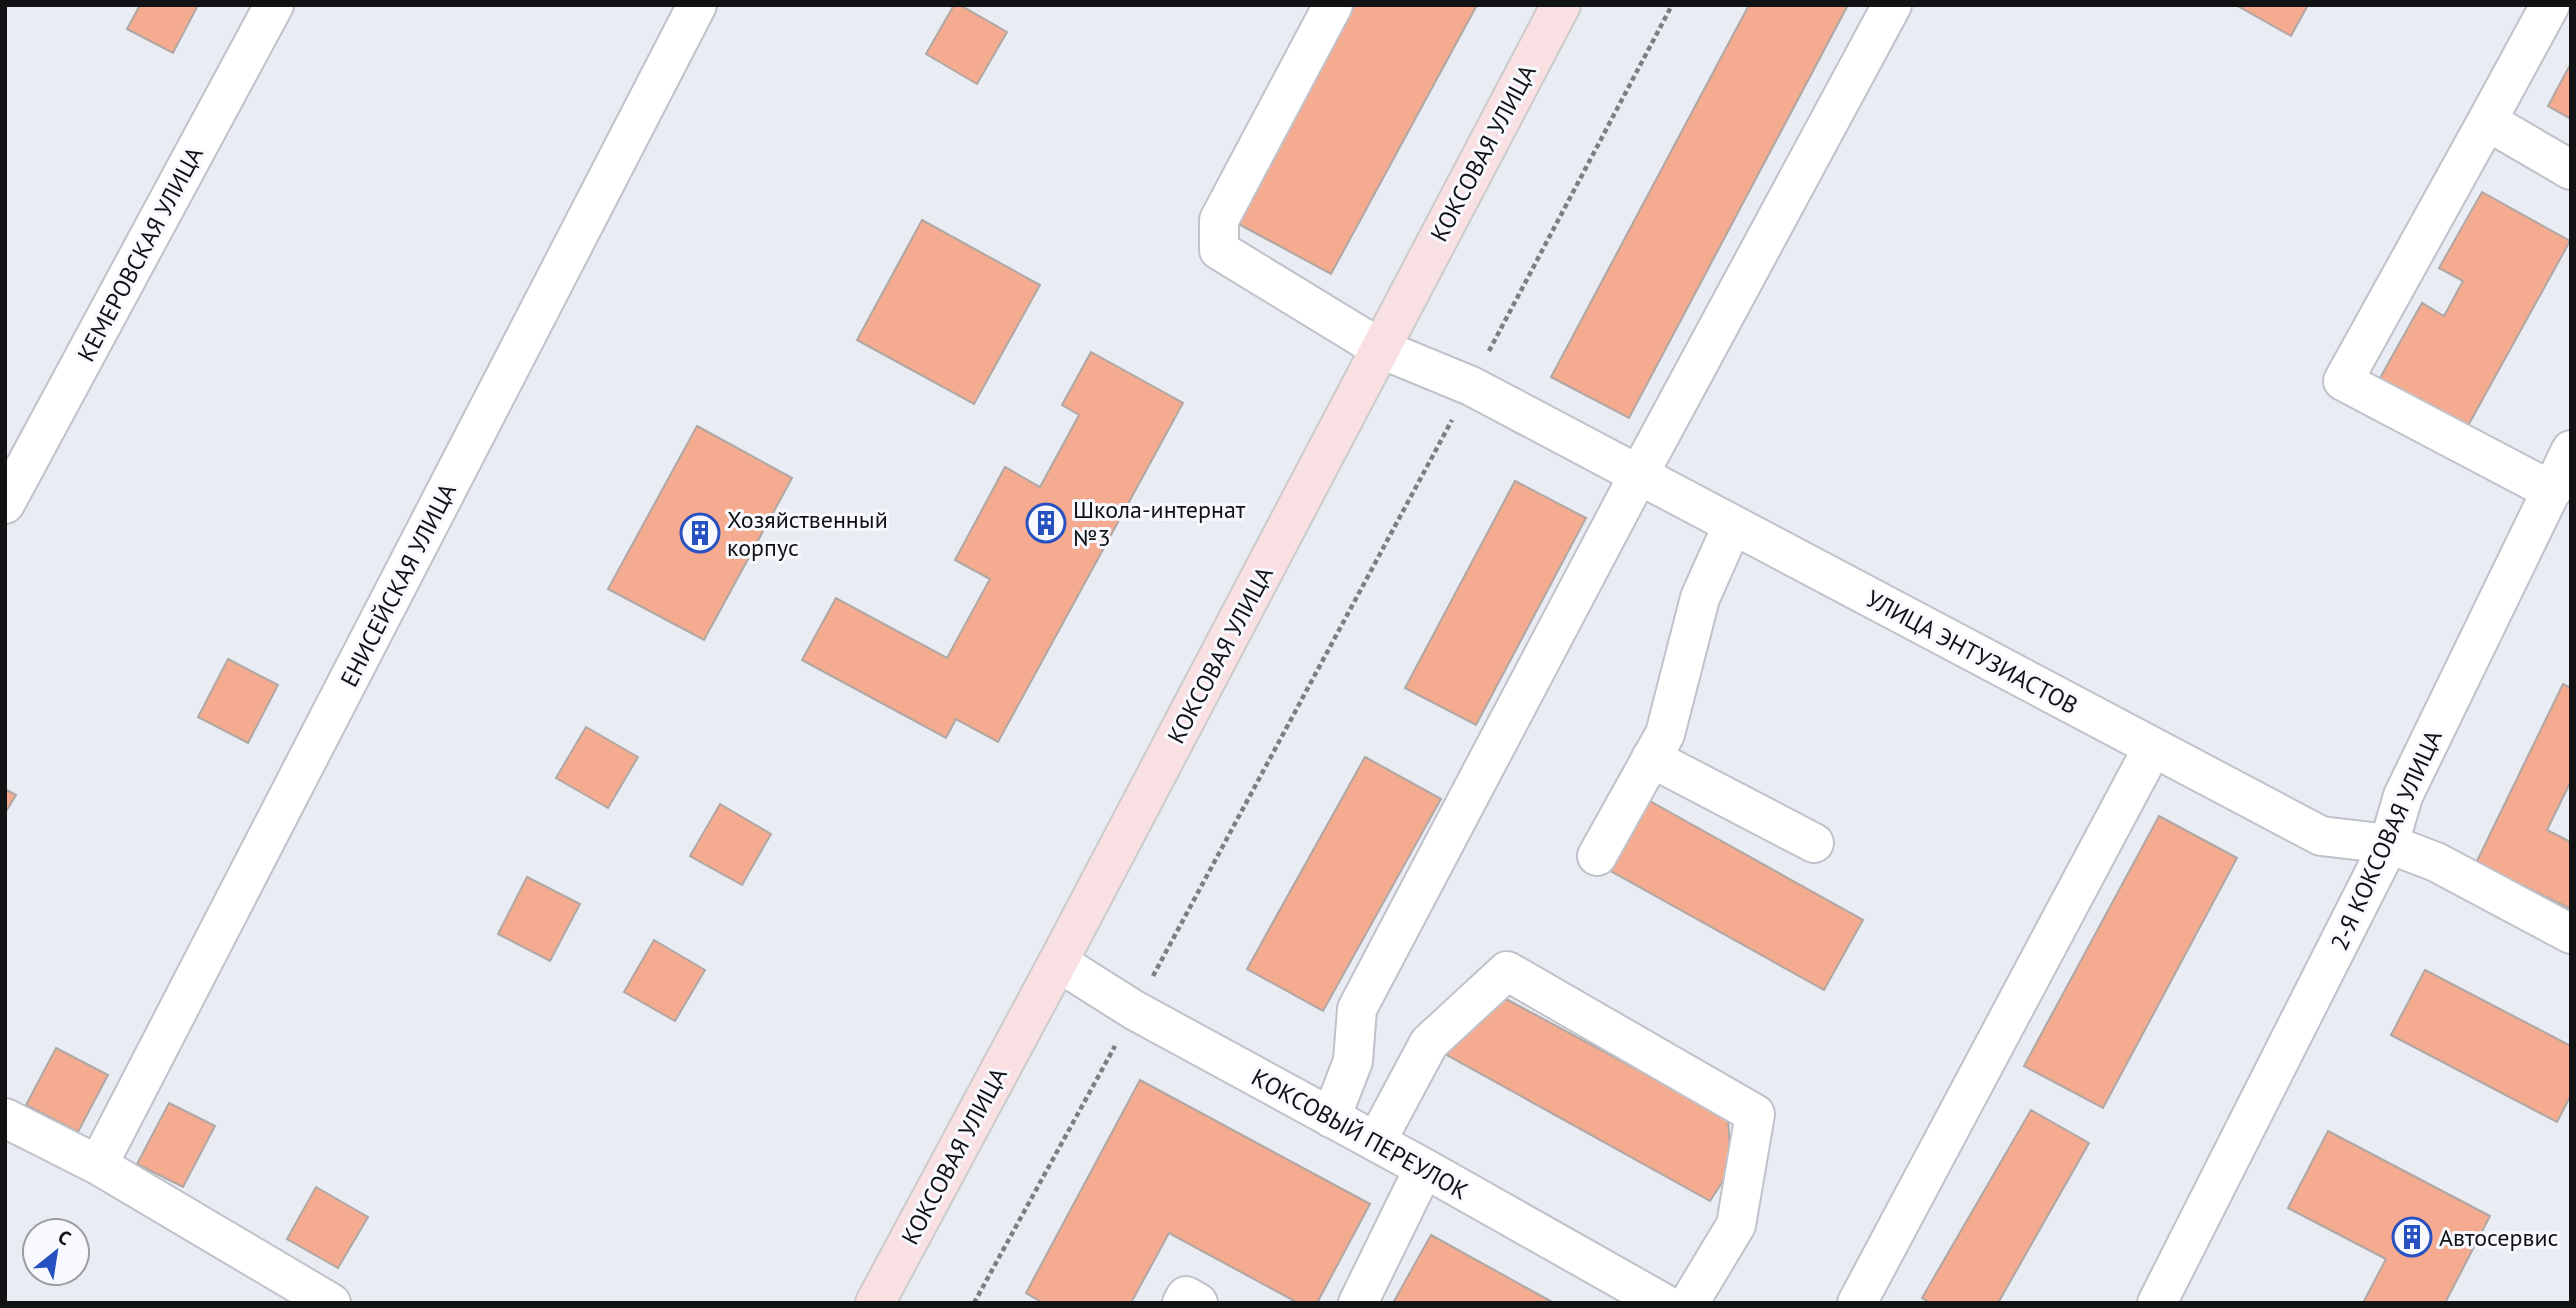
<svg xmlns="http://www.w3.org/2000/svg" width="2576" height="1308" font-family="'PT Sans',sans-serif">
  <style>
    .building { fill: #f5ab90; stroke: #afa7a4; stroke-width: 2 }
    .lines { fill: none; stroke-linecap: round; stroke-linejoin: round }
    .minor-casing { stroke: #c0c2ca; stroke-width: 42 }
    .major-casing { stroke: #cbcbcb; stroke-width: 42 }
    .path { stroke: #7c7e82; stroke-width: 4.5; stroke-dasharray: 5 3.5; stroke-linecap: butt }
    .minor { stroke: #fff; stroke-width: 38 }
    .major { stroke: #f9e0e2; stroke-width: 38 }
    .labels { text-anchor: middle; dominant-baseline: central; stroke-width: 6; stroke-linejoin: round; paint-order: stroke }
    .street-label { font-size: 24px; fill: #111214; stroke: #f8f9fe }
    .poi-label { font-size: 24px; fill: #111214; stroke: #f8f9fe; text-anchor: start }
  </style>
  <rect width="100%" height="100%" fill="#e9ecf3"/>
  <path class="building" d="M140 5H198L173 53 127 29Z
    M954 5H960L1007 32 977 84 926 54Z
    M1355 5H1477L1331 274 1237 223Z
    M1749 5H1848L1629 418 1551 377Z
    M2236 5H2308L2291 36Z
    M2571 63V119L2548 106Z
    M2482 192 2570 241 2464 433 2376 385 2422 303 2444 316 2463 281 2439 268Z
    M922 220 1040 285 974 404 857 340Z
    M1091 352 1183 403 998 742 956 719 946 738 802 660 836 598 947 658 990 579 955 560 1005 467 1040 487 1079 415 1062 405Z
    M697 426 792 478 704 640 608 589Z
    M1515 481 1586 518 1476 725 1405 688Z
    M228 659 278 685 248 743 198 717Z
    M2563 684 2571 688V781L2547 830 2571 842V909L2476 863Z
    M586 727 638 757 608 808 556 778Z
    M1365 757 1441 799 1323 1011 1247 969Z
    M5 789 16 795 5 813Z
    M1648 800 1863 920 1824 990 1609 870Z
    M720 804 771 834 742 885 690 856Z
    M2159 816 2237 858 2103 1108 2024 1066Z
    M527 877 580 904 550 961 498 934Z
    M654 940 705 970 675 1021 624 992Z
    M2425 970 2571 1046V1095L2557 1122 2391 1035Z
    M1506 999 1728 1118 1731 1169 1710 1201 1447 1055 1465 1023Z
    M56 1048 108 1075 78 1132 26 1105Z
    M1140 1080 1370 1204 1317 1303H1298L1169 1233 1131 1303H1043L1026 1293Z
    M169 1103 215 1126 183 1187 137 1164Z
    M2031 1110 2089 1143 1998 1303H1931L1922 1298Z
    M2328 1131 2490 1216 2445 1303H2363L2386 1259 2288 1208Z
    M316 1187 368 1217 338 1268 287 1239Z
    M1431 1235 1554 1303H1393Z"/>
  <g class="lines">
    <defs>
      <path id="minor" d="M1333 5 1219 220V250L1381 349 1471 386 2321 836 2389 844 2436 862 2571 934
        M2550 5 2487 121 2571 170
        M2487 121 2343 381 2552 491
        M5 504 274 5
        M1651 758 1814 843
        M1597 856 1665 734 1700 598 1732 526
        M1058 962 1134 1010 1424 1168 1663 1303
        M5 1118 98 1165 331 1303
        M1331 1118 1353 1061 1357 1009 1638 476 1892 5
        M1376 1142 1429 1043 1507 971 1755 1114 1736 1225 1689 1303
        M98 1165 697 5
        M1182 1303 1186 1296 1198 1303
        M1358 1303 1424 1168
        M1857 1303 2153 747
        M2157 1303 2389 844 2403 796 2571 450"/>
      <path id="major" d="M875 1303 1058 962 1561 5"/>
    </defs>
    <use href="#minor" class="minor-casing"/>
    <use href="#major" class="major-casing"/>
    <path class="path" d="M1489 351 1672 5
      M1153 976 1452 420
      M974 1303 1115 1046"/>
    <use href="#minor" class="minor"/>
    <use href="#major" class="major"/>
  </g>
  <defs>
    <symbol id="building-ring" viewBox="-11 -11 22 22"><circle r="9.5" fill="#f8f9fe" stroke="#2751c0" stroke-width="1.5"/><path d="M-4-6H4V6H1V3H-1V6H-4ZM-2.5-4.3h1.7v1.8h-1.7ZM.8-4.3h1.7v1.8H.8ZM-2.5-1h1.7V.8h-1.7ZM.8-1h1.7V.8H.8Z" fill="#2751c0"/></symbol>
  </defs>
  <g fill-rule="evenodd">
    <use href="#building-ring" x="1024" y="501" width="44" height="44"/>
    <use href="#building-ring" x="678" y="511" width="44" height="44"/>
    <use href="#building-ring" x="2390" y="1215" width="44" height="44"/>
  </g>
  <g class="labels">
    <g class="street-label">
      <text transform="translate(1483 153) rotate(-62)">КОКСОВАЯ УЛИЦА</text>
      <text transform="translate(140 254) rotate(-62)">КЕМЕРОВСКАЯ УЛИЦА</text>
      <text transform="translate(398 585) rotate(-63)">ЕНИСЕЙСКАЯ УЛИЦА</text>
      <text transform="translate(1972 652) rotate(28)">УЛИЦА ЭНТУЗИАСТОВ</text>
      <text transform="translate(1220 655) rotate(-62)">КОКСОВАЯ УЛИЦА</text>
      <text transform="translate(2386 840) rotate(-66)">2-Я КОКСОВАЯ УЛИЦА</text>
      <text transform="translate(1360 1134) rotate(29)">КОКСОВЫЙ ПЕРЕУЛОК</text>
      <text transform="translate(954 1156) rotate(-62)">КОКСОВАЯ УЛИЦА</text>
    </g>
    <g class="poi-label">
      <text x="1073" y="509">Школа-интернат<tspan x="1073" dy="28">№3</tspan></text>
      <text x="727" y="519">Хозяйственный<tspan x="727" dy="28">корпус</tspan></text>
      <text x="2439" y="1237">Автосервис</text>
    </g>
  </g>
  <rect width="2576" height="1308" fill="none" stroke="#111214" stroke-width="14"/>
  <g transform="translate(56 1252) rotate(30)"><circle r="33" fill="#f8f9fe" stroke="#9c9da0" stroke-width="2"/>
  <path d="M0-5L12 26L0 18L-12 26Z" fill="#2751c0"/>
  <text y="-10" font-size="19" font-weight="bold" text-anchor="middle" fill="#111214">С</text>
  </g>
</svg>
